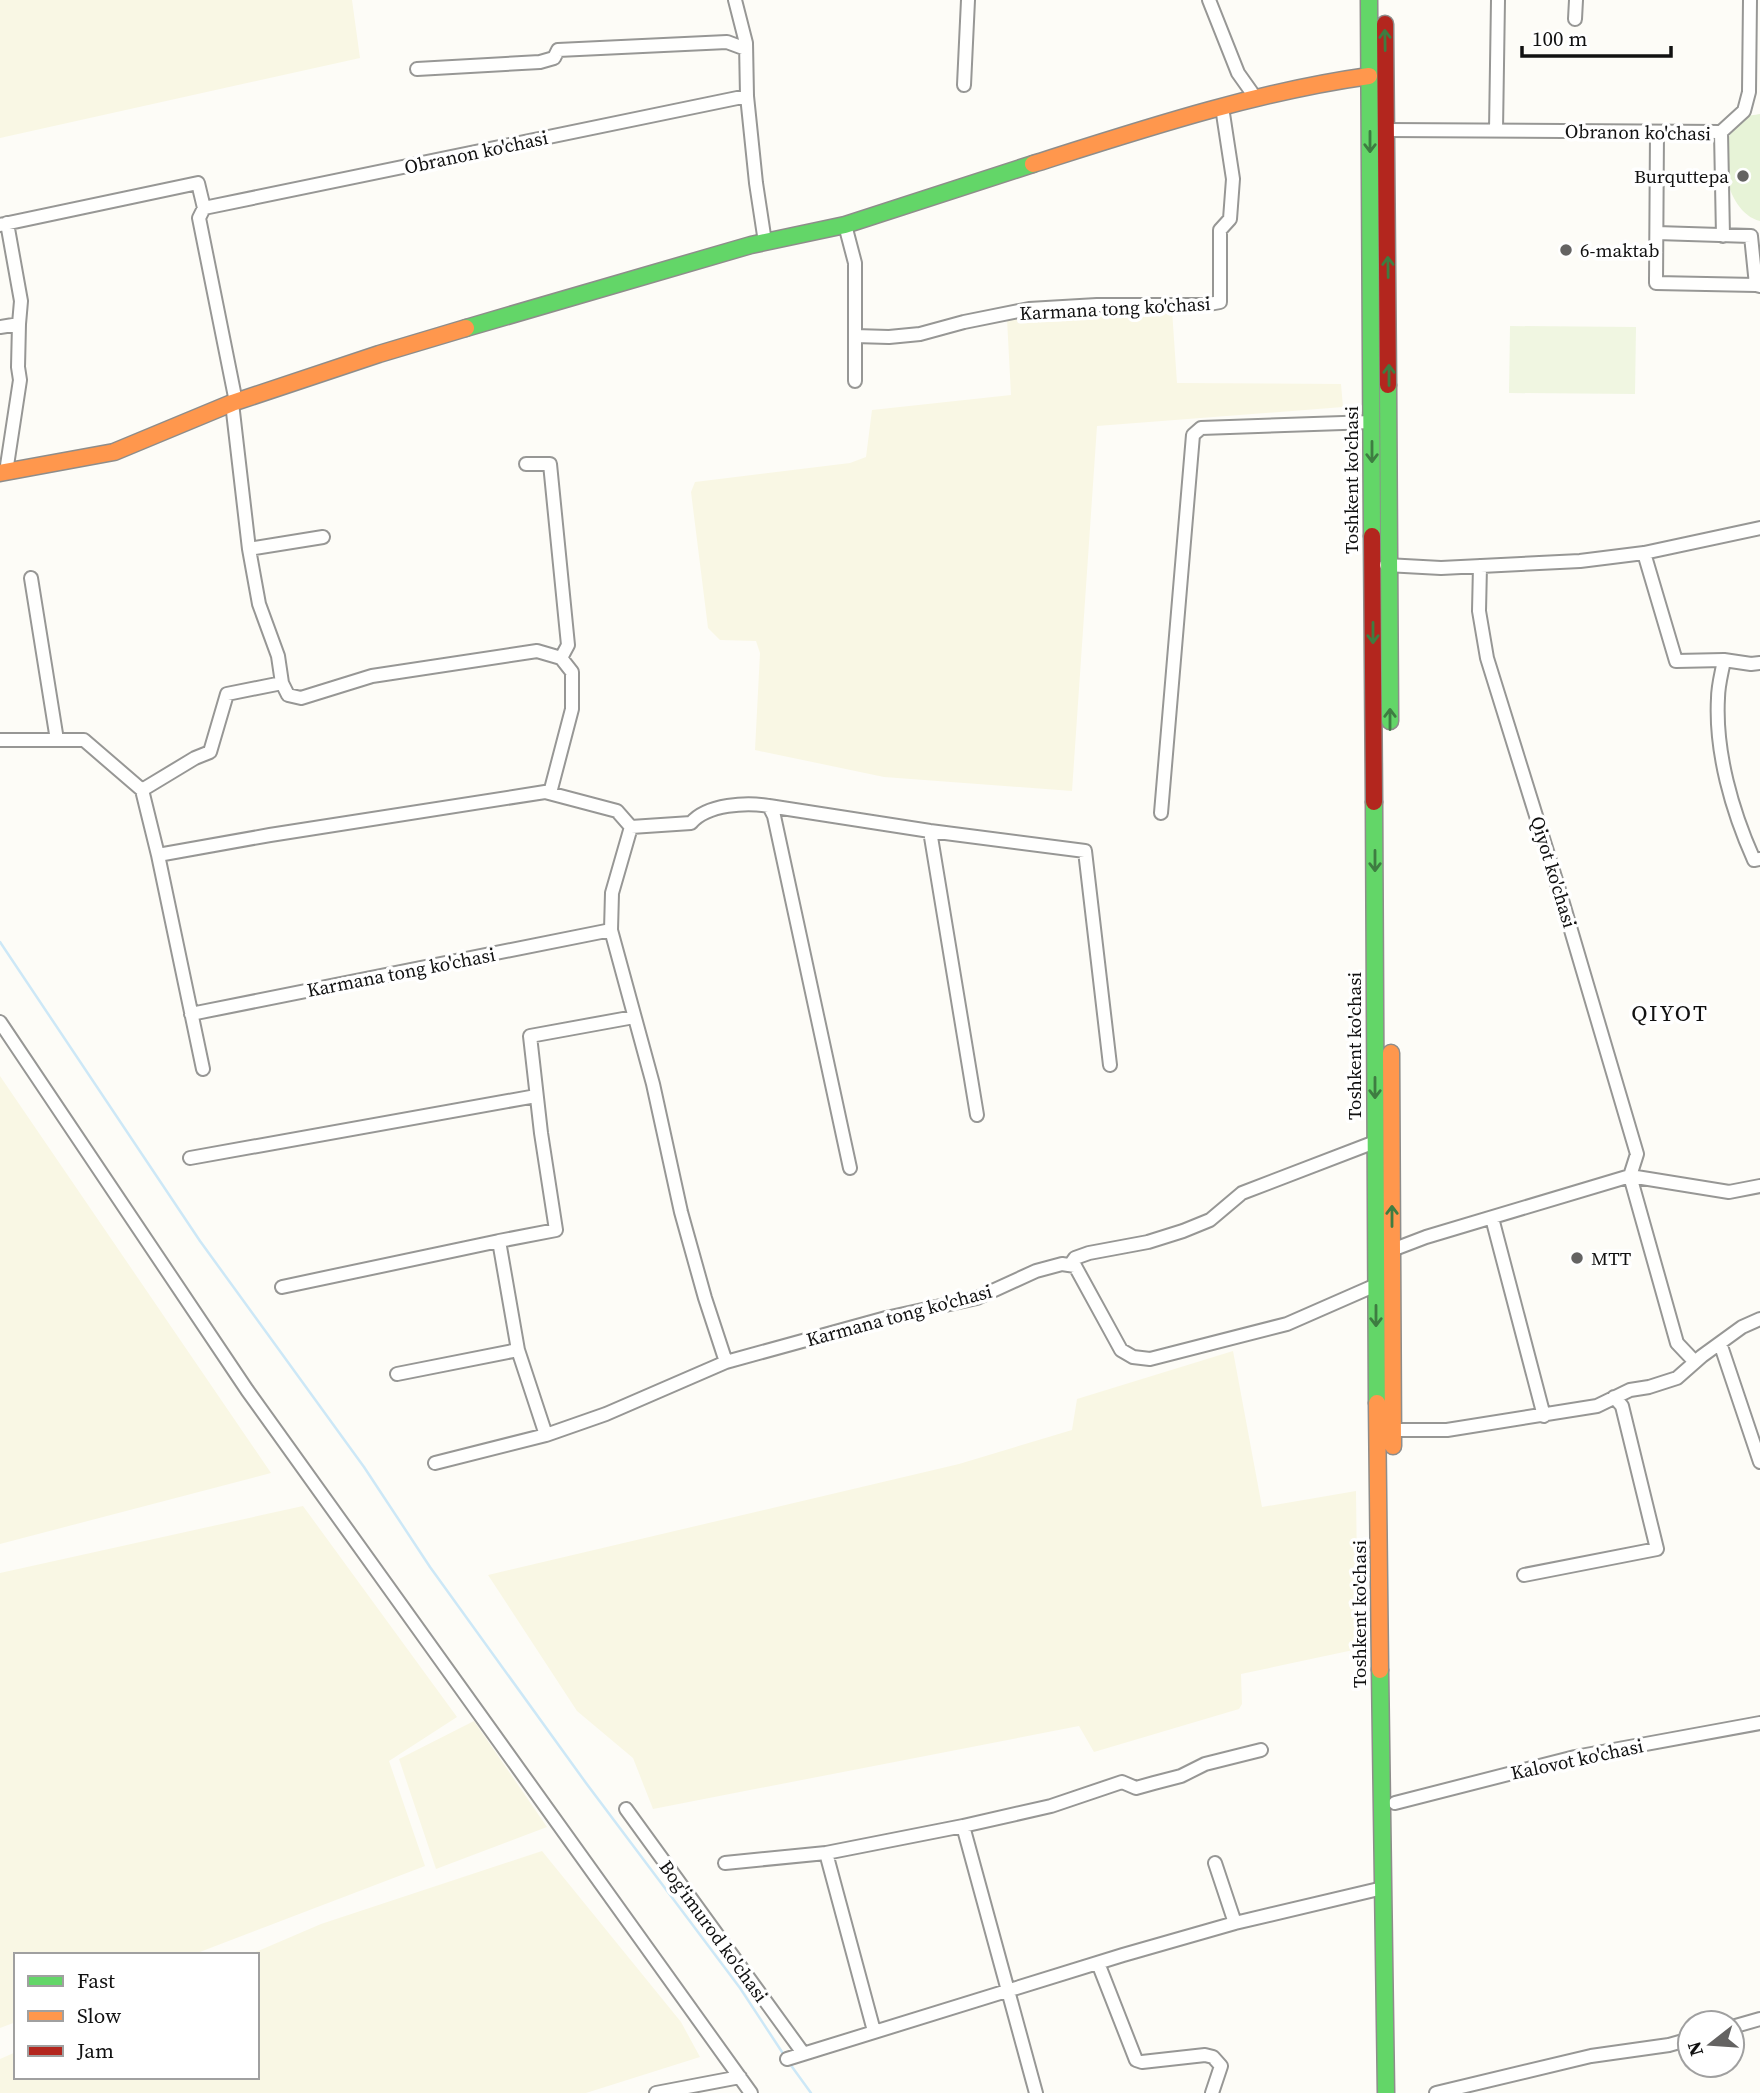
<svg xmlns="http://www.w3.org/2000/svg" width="1760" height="2093" font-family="'Source Serif 4',serif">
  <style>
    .farmland { fill: #f9f7e4 }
    .green { fill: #e7f3d7 }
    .pitch { fill: #f0f6e1 }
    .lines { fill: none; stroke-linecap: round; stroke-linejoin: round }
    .stream { stroke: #cde8f7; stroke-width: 2.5 }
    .street-casing { stroke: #979795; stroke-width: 16 }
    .fast-casing { stroke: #8e8d8b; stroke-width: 19 }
    .slow-casing { stroke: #8e8d8b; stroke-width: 19 }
    .jam-casing { stroke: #8e8d8b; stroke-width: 19 }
    .street { stroke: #fffffe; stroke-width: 12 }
    .fast { stroke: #63d668; stroke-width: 16 }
    .slow { stroke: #ff974d; stroke-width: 16 }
    .jam { stroke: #b3261e; stroke-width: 16 }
    .oneway { stroke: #3e7d41 }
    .poi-dot { fill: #646362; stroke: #fff; stroke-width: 2.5 }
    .labels { text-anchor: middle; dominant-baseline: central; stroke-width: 7; stroke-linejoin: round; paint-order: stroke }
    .street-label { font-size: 19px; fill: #111; stroke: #fff }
    .poi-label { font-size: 19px; fill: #111; stroke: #fff; text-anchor: start }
    .quarter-label { font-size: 23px; letter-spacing: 2px; fill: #111; stroke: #fff }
  </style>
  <rect width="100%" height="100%" fill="#fdfcf7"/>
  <path class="farmland" d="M0 0H352L360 58 0 138Z
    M1172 310 1177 383 1341 384 1343 407 1097 426 1072 791 884 777 755 750 760 653 756 641 720 640 708 628 691 492 695 482 850 463 866 457 872 410 1011 395 1007 319 1029 315Z
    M0 1076 271 1473 0 1544Z
    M1233 1351 1262 1507 1356 1491 1358 1649 1241 1674 1242 1704 1239 1709 1094 1752 1079 1726 653 1809 633 1758 577 1711 488 1575 959 1464 1072 1430 1077 1399Z
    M303 1506 457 1717 389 1761 425 1866 192 1955H16V2022L0 2028V1573Z
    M474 1721 547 1827 436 1869 399 1759Z
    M542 1851 681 2022 700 2057 586 2093H0V2059L16 2052V2077H257V1955H249L321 1924Z"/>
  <path class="green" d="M1760 114V221C1724 212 1711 139 1744 118 1748 115 1755 115 1760 114Z"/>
  <path class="pitch" d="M1510 326 1636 327 1635 394 1509 393Z"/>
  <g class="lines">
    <path class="stream" d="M0 942 200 1241 364 1467 430 1567 586 1783 740 1988 784 2055
      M790 2064 811 2093"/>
    <defs>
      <path id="street" d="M735 0 746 43 747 96
        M1209 0 1238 73 1255 97
        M1575 19 1576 0
        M417 69 540 62 554 58 558 50 727 42 746 49
        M964 85 968 0
        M1386 130 1721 132 1744 111 1749 92 1750 0
        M1496 130 1498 0
        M1657 132 1656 283 1756 285
        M1721 132 1723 236
        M204 208 199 218 236 402
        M7 223 21 301 19 324
        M0 225 198 183 204 208 747 96 756 183 765 242
        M845 225 855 263V381
        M1657 233 1751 236 1756 285 1760 286
        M0 327 19 324 18 367 20 380 6 472
        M855 336 889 337 920 334 964 322 1029 309 1097 305H1204L1220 302V230L1230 219 1233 179 1222 107
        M232 403 249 549 259 604 278 656 282 683 227 694 210 752 195 758 142 790 158 855 270 835 545 792 617 811 631 827
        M526 464H550L568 645 561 658
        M249 549 323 537
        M1644 553 1676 661 1724 660C1722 672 1718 685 1718 698 1715 752 1732 811 1754 860L1760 859
        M1386 565 1441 568 1580 561 1644 553 1760 528
        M31 578 57 740H84L142 790
        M1724 660 1751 664 1760 663
        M282 683 288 695 301 698 372 676 537 651 561 658 572 672V709L550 793
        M0 740H57
        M769 806 930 831 1085 851 1110 1065
        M1161 813 1193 435 1201 428 1372 422
        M631 827 612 893 611 930 653 1084 681 1212 705 1298 726 1362 886 1318 977 1298 1036 1271 1062 1264 1075 1266 1121 1350 1133 1357 1150 1359 1287 1324 1376 1285
        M631 827 691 823C707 804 747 802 769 806L774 816 850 1168
        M930 831 977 1115
        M158 855 203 1069
        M191 1014 611 930
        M0 1022 247 1390 751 2093
        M190 1158 536 1096
        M1492 1218 1544 1416
        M1392 1250 1426 1237 1630 1176 1637 1154 1560 893 1487 658 1479 611 1480 566
        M1070 1265 1075 1258 1089 1253 1148 1242 1183 1231 1210 1220 1242 1193 1375 1142
        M282 1287 499 1241
        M1720 1343 1760 1462
        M1695 1362 1677 1343 1630 1176 1729 1192 1760 1186
        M397 1374 518 1350
        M1393 1430H1447L1597 1406 1630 1390 1649 1387 1677 1378 1702 1356 1742 1327 1760 1319
        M546 1435 518 1350 499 1241 556 1230 541 1133 530 1036 634 1017
        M435 1463 546 1435 606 1414 726 1362
        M1524 1575 1657 1549 1622 1406 1614 1397
        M1395 1803 1575 1757 1760 1723
        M626 1809 803 2053
        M963 1826 1036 2093
        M725 1863 826 1853
        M1215 1863 1235 1923
        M1098 1963 1136 2060 1142 2062 1205 2055 1213 2057 1221 2066 1212 2093
        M1732 2027 1760 2019
        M874 2031 826 1853 963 1826 1051 1806 1122 1782 1136 1788 1154 1783 1181 1776 1205 1764 1261 1750
        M787 2059 1123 1955 1235 1923 1383 1888
        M656 2093 740 2077
        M1436 2093 1591 2056 1669 2045 1690 2039"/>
      <path id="fast" d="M1369 0 1372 536
        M466 328 751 245 845 225 1033 164
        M1388 385 1390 721
        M1374 802 1377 1403
        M1380 1670 1386 2093"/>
      <path id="slow" d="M1033 164C1143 129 1255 92 1369 76
        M0 473 114 452 232 403 379 354 466 328
        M1391 1053 1393 1446
        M1377 1403 1380 1670"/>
      <path id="jam" d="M1385 24 1388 385
        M1372 536 1374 802"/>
    </defs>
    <use href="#street" class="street-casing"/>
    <use href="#fast" class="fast-casing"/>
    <use href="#slow" class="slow-casing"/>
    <use href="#jam" class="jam-casing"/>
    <use href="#street" class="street"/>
    <use href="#fast" class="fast"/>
    <use href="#slow" class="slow"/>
    <use href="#jam" class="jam"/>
  </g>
  <defs><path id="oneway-shaft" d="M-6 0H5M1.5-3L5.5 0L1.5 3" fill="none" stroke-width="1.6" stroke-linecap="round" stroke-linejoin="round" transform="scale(1.75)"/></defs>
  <g class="oneway">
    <use href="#oneway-shaft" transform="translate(1385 40) rotate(-91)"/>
    <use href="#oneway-shaft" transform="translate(1370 142) rotate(90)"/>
    <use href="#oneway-shaft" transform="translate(1388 267) rotate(-91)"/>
    <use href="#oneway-shaft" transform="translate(1389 375) rotate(-90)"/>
    <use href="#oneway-shaft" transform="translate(1372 452) rotate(90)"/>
    <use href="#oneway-shaft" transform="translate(1373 633) rotate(90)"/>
    <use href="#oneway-shaft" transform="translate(1390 719) rotate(-90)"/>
    <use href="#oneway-shaft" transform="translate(1375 861) rotate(90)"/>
    <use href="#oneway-shaft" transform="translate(1375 1088) rotate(90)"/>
    <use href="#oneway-shaft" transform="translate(1392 1216) rotate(-90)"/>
    <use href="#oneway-shaft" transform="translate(1376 1316) rotate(90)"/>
  </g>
  <g class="poi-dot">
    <circle cx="1743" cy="176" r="7"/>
    <circle cx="1566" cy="250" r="7"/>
    <circle cx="1577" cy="1258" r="7"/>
  </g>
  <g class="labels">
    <g class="street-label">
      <text transform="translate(1638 132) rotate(1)">Obranon ko'chasi</text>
      <text transform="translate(476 152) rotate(-12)">Obranon ko'chasi</text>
      <text transform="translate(1115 308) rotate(-3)">Karmana tong ko'chasi</text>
      <text transform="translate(1351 480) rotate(-90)">Toshkent ko'chasi</text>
      <text transform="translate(1554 872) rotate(73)">Qiyot ko'chasi</text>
      <text transform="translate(401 972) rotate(-11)">Karmana tong ko'chasi</text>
      <text transform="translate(1354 1046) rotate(-90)">Toshkent ko'chasi</text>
      <text transform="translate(899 1315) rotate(-15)">Karmana tong ko'chasi</text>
      <text transform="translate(1359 1614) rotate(-90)">Toshkent ko'chasi</text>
      <text transform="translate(1577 1759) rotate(-12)">Kalovot ko'chasi</text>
      <text transform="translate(714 1931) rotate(54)">Bog'imurod ko'chasi</text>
    </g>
    <g class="poi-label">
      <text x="1729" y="176" text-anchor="end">Burquttepa</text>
      <text x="1580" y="250">6-maktab</text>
      <text x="1591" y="1258">MTT</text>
    </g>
    <g class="quarter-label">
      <text x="1670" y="1013">QIYOT</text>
    </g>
  </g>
  <rect x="14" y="1953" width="245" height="126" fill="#ffffff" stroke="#a0a0a0" stroke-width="2"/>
  <rect x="28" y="1976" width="35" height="10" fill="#63d668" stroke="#a0a0a0" stroke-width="2"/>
  <text x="77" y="1988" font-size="21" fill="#111111">Fast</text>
  <rect x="28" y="2011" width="35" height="10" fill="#ff974d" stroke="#a0a0a0" stroke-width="2"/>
  <text x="77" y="2023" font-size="21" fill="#111111">Slow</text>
  <rect x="28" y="2046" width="35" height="10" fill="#b3261e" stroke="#a0a0a0" stroke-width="2"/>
  <text x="77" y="2058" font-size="21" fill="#111111">Jam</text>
  <g transform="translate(1711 2044) rotate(253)"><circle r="33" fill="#ffffff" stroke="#a0a0a0" stroke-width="2"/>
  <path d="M0-5L12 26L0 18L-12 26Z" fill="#646362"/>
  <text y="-10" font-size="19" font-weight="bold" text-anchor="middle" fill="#111111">N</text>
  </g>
  <path d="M1522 46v10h149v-10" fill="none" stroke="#111111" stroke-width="3.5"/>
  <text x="1532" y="46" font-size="21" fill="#111111" stroke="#ffffff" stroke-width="5" paint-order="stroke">100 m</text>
</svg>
